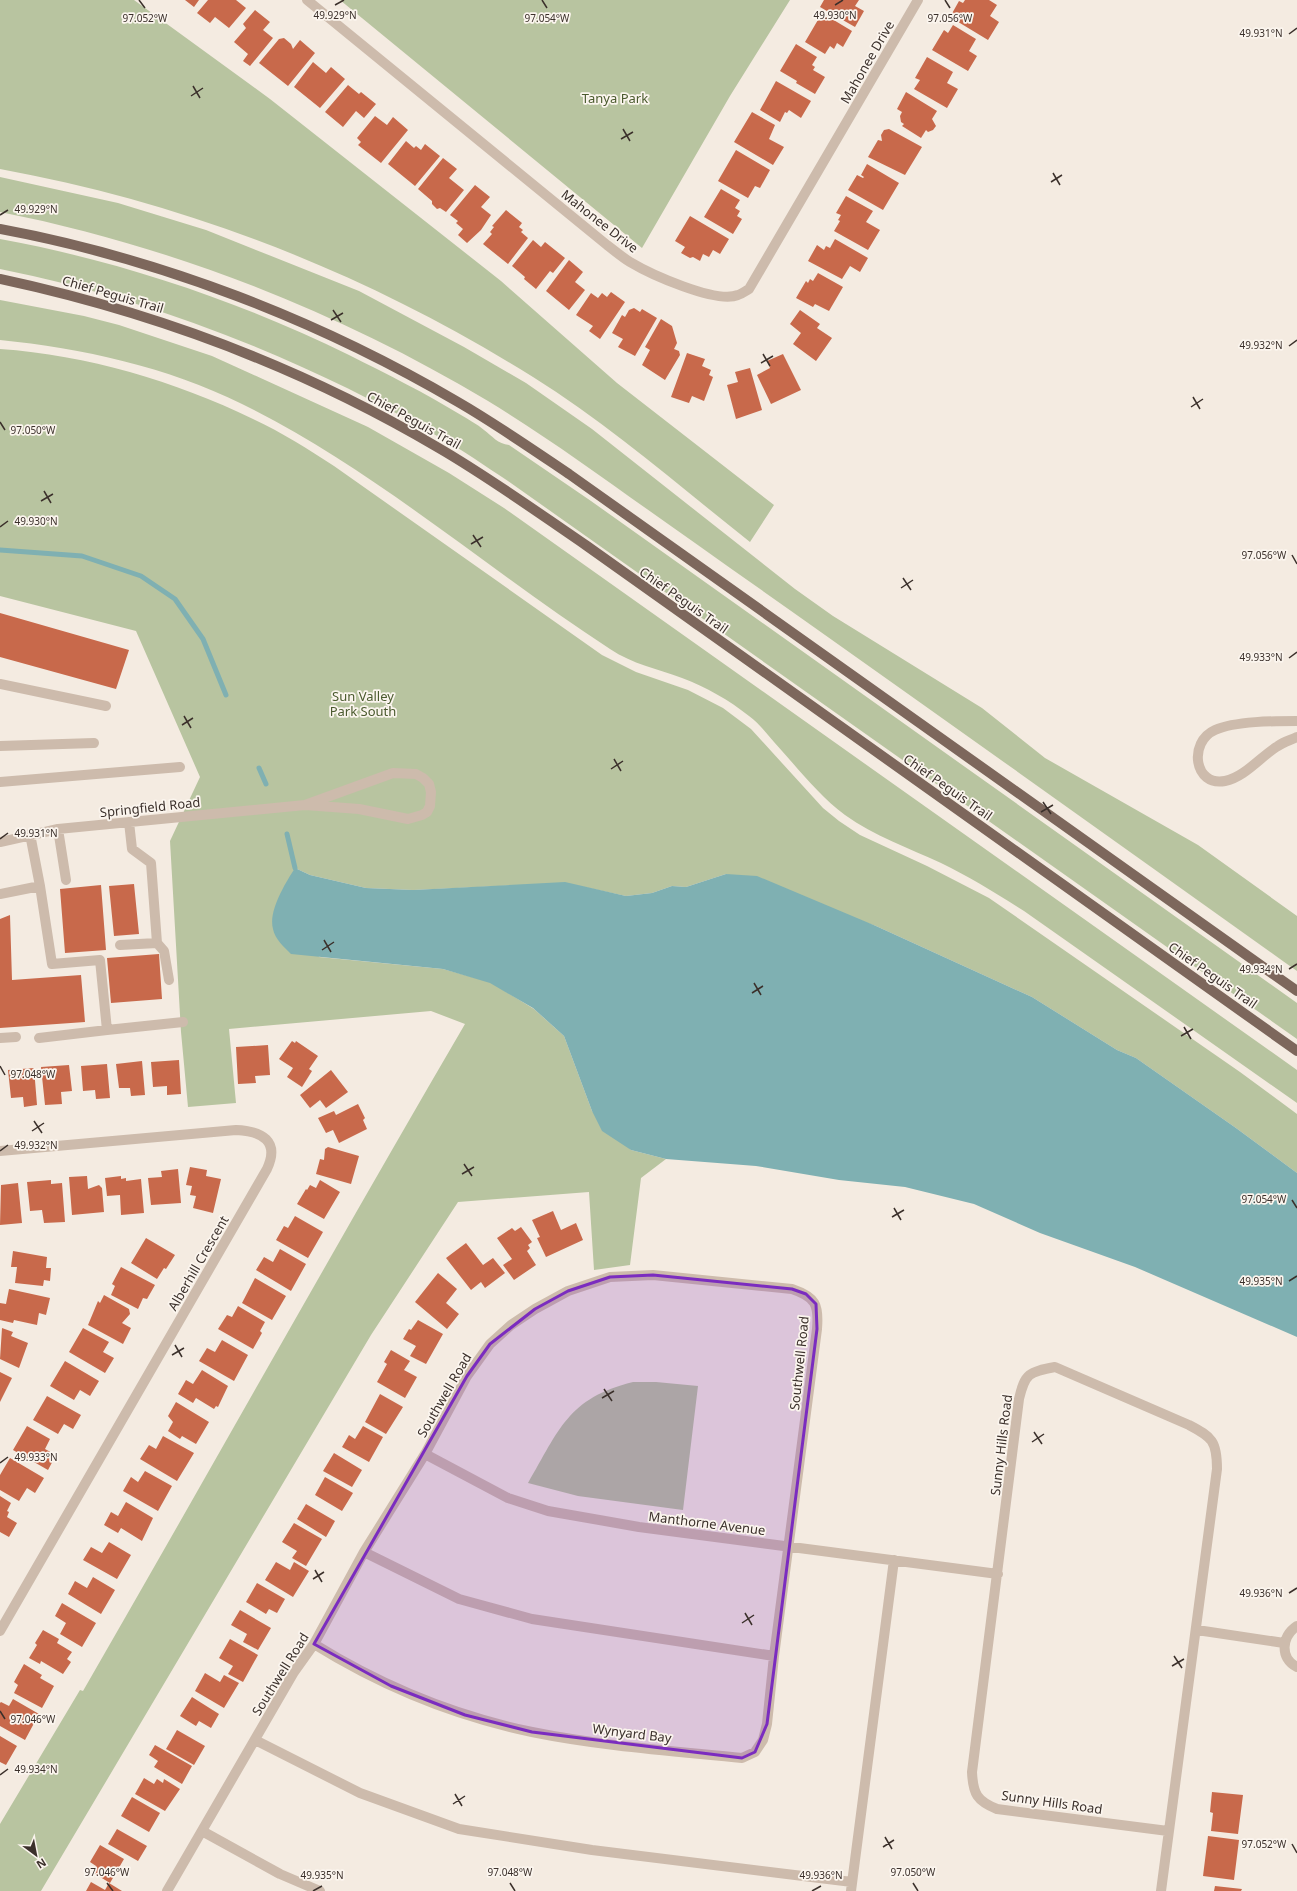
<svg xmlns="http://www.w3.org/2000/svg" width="1297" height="1891" font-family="'Noto Sans',sans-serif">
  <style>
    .green { fill: #b8c4a0 }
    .water { fill: #7fb0b2 }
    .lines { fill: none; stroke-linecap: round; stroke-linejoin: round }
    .stream { stroke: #7fb0b2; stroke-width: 5 }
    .building { fill: #c8694b }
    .minor { stroke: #cdbbac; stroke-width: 10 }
    .major { stroke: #7d675c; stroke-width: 10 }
    .marked { fill: #7b2cbf; fill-opacity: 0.2; stroke: #7b2cbf; stroke-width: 3; stroke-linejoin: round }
    .ticks { fill: none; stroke: #3b302b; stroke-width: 1.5 }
    .labels { text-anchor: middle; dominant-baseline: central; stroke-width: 3.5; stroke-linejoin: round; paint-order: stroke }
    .street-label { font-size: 13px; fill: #3b302b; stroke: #fbf5ee }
    .park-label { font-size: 13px; fill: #4a5a2e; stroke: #fbf5ee }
    .ticks-label { font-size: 10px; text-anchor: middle; fill: #3b302b; stroke: #fbf5ee; stroke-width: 3.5; stroke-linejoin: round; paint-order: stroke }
  </style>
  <rect width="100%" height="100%" fill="#f4ebe1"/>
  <path class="green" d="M0 0H134L270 99 501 281 617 383 774 505 750 542C679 486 610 425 533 377 368 274 191 204 0 169Z
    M340 0H790L730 96 642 248Z
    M0 177 118 203 206 230 359 291 464 347 526 383 592 429 795 589 833 616 982 708 1045 758 1198 845 1297 916V971C1140 859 983 747 825 635 782 604 738 574 695 543 626 495 559 444 488 401 337 311 172 246 0 212Z
    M0 239C120 261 239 301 349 355 387 374 425 393 461 415 469 420 477 424 484 430 492 436 498 444 509 445L591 501 1297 1003V1039L508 481C485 466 463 450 439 437 303 359 155 300 0 269Z
    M0 300 84 316 119 325 212 356 368 427 449 473 504 508 1297 1070V1103L1024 911C997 894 970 877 941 863 909 848 874 836 845 815 818 795 797 767 774 742 766 733 759 723 749 716 729 700 706 687 682 678 658 669 632 664 610 649 487 569 374 469 242 404 167 367 82 348 0 340Z
    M0 349C87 355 175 381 253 419 281 432 308 449 334 466L602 655 636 672 688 690 723 708 751 729 823 808 839 821 860 835 927 866 989 898 1240 1072 1297 1114V1173L1236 1128 1136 1058 1117 1050 1032 997 876 926 726 874 686 887 672 886 652 893 626 896 565 883 413 890 366 888 310 875 295 868 319 957 443 969 490 982 534 1009 564 1036 592 1111 631 1150 666 1159 641 1178 630 1265 594 1270 589 1192 458 1202 371 1335 41 1891H0V1824L80 1690 83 1691C211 1469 336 1245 465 1024L431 1011 229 1029 236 1103 188 1107 181 1032 170 841 200 777 136 631 0 596Z
    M633 1382H656L698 1386 683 1510 578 1496 528 1483C559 1430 568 1398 633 1382Z"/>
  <path class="water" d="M295 868 310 875 366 888 413 890 565 882 626 896 652 893 672 886 686 887 726 874 757 876 876 926 1032 997 1117 1050 1136 1058 1236 1128 1297 1173V1337L1135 1267 1040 1233 974 1204 905 1187 839 1180 756 1166 666 1159 631 1150 602 1131 592 1111 564 1036 533 1008 490 983 443 969 291 954C284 947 275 939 273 929 268 911 286 882 295 868Z"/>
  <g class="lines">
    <path class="stream" d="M0 550 82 556 141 576 175 599 203 639 226 695
      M259 768 266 784
      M287 834 295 868"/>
  </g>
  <path class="building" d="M185 0H199L194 7Z
    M208 0H236L246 8 229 28 215 17 210 23 197 13Z
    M824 0H859L855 6 864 11 855 27 820 7Z
    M965 0H989L997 5 990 16 999 22 988 40 950 17 959 1 963 3Z
    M255 10 270 22 263 30 273 38 250 66 243 61 248 54 234 42 246 28 243 24Z
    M822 13 852 31 843 47 837 43 834 49 830 46 825 54 805 42Z
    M953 25 976 39 969 51 977 56 968 71 932 50 944 30 948 33Z
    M284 38 291 44 293 49 300 40 315 53 288 86 259 63 279 39Z
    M796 44 817 57 812 65 815 67 813 70 825 77 815 94 796 83 797 81 780 71Z
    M927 57 953 72 947 83 958 89 947 108 914 89 920 80 915 78Z
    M313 62 326 73 331 67 345 79 320 108 294 87Z
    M776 81 811 101 801 118 789 110 787 113 785 112 780 122 760 110Z
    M348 85 359 94 361 92 376 104 364 118 356 111 343 127 325 112Z
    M906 92 937 111 932 119 936 126 933 130 928 132 926 130 921 138 902 126 904 124 901 122 900 116 902 112 897 109Z
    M752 112 775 125 769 139 784 147 773 165 734 142Z
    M375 116 387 125 393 117 408 130 381 163 358 145 361 142 357 138Z
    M889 129 922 147 905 175 868 157 878 140 882 141 881 135 884 130Z
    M406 141 414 148 416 146 421 150 425 144 440 156 415 186 388 164Z
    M736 150 770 170 760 188 755 186 748 198 718 181Z
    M443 158 457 169 449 178 464 190 446 212 440 208 437 209 432 204V201L418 189Z
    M867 164 899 183 883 210 848 190 857 175 863 178 864 177 861 175Z
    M475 185 490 197 481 207 491 215 481 230 467 243 458 235 463 229 456 223 458 221 450 215Z
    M721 189 740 200 735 208 740 211 737 216 742 219 733 234 704 217Z
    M846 196 873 211 866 222 880 230 868 250 834 231 840 221 838 220 841 215 836 213Z
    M506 210 522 223 519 227 523 230 521 232 528 238 508 264 483 244 492 234 490 232 494 227 492 226Z
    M690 216 729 239 720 254 713 250 709 257 703 254 700 261 693 257 690 258 681 253 685 247 675 241Z
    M835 239 868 258 860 272 850 266 842 279 808 261 817 245 824 250 826 246 830 248Z
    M533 240 541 247 545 242 565 258 553 273 550 271 536 289 524 279 525 277 512 266Z
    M569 260 583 272 575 282 585 290 569 310 546 291Z
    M818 273 843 287 829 311 815 304 813 307 796 298 806 281 808 283 810 279 813 281Z
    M611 292 625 302 600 339 589 331 593 326 576 315 591 293 598 298 602 293 607 297Z
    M634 308 640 312 642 309 657 318 635 356 618 347 623 339 612 333 622 315 625 317 629 310Z
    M800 310 820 324 817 328 832 338 816 361 793 344 801 333 790 324Z
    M661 319 672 326 677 343 674 349 679 351 680 355 665 380 642 365 650 350 645 347Z
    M687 353 705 359 702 366 711 370 709 375 713 377 704 401 692 396 689 403 671 397Z
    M783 354 801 390 771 404 757 375 770 368 767 361Z
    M750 368 762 410 736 419 727 385 738 382 735 372Z
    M0 613 129 650 116 689 0 657Z
    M134 884 139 934 114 936 109 886Z
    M101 885 106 950 65 953 60 889Z
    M10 915 12 980 81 975 85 1022 0 1028V919Z
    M159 954 162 999 111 1003 107 958Z
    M292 1041 295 1043 296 1041 318 1056 309 1069 312 1071 302 1087 287 1077 293 1068 279 1059Z
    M268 1045 270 1075 255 1076 256 1083 238 1084 236 1047Z
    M179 1060 181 1094 167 1095V1086L153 1087 151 1062Z
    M142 1061 145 1095 131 1096 130 1088H119L116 1064Z
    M107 1064 110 1098 96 1099 95 1090 83 1091 81 1066Z
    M69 1065 72 1091 61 1092 62 1104 45 1105 41 1067Z
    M34 1068 37 1105 24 1107 23 1097 11 1098 8 1070Z
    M331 1070 348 1092 326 1108 320 1100 310 1108 300 1095Z
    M358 1104 365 1118 363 1120 367 1129 339 1143 333 1130 326 1133 318 1118 334 1111 336 1115Z
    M328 1147 359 1156 351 1184 316 1174 320 1159 324 1160 325 1149Z
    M190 1167 207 1170 206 1176 221 1179 213 1213 193 1208 196 1196 190 1195 192 1186 186 1185Z
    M178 1169 181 1203 151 1205 148 1178 162 1177 161 1171Z
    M87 1176 88 1189 99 1185 102 1188 104 1212 72 1215 69 1177Z
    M121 1176V1179L126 1178V1181L141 1179 144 1213 121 1215 120 1195 107 1196 105 1178Z
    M51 1180V1184L62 1183 65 1222 44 1223 42 1210 30 1211 27 1182Z
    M320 1180 340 1192 324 1219 297 1204 306 1189 307 1190 310 1185 316 1188Z
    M18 1183 22 1223 0 1225 1 1185Z
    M553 1211 561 1230 576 1223 583 1240 546 1257 537 1238 540 1237 532 1220Z
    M295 1216 323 1232 308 1258 276 1240 284 1226 288 1228Z
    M521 1227 532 1242 528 1245 530 1248 527 1251 536 1265 514 1280 503 1265 512 1259 497 1238 512 1228 515 1231Z
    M146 1238 175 1255 166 1269 164 1268 157 1279 131 1263Z
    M466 1243 483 1265 493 1258 505 1273 485 1288 481 1282 471 1290 446 1258Z
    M280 1249 306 1264 291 1291 256 1270 264 1257 273 1262Z
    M13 1251 47 1257 46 1268H51L50 1281 44 1280 43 1286 15 1283 17 1267H11Z
    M121 1267 155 1285 147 1299 143 1298 138 1309 111 1295 115 1286 112 1284Z
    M438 1273 457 1289 446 1303 459 1314 447 1329 415 1302Z
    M255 1278 286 1296 272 1320 242 1303Z
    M9 1289 50 1298 46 1315 39 1313 37 1325 14 1320 13 1323 0 1320V1303L6 1304Z
    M104 1295 129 1309 130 1314 122 1323 131 1328 123 1344 88 1325 98 1301 100 1303Z
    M238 1306 265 1322 260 1331 262 1333 253 1349 218 1329 227 1315 232 1317Z
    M418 1320 443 1334 426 1364 410 1356 416 1346 403 1339 409 1329 411 1330Z
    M2 1328 13 1332 11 1336 28 1343 19 1368 0 1359Z
    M83 1328 109 1342 103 1352 114 1358 105 1373 69 1352Z
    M222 1340 248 1355 234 1381 199 1361 207 1348 215 1352Z
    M391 1350 410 1361 404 1370 417 1377 405 1398 377 1382 387 1364 384 1362Z
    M65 1361 99 1381 90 1396 80 1390 74 1400 50 1386Z
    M202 1370 228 1386 218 1407 216 1406 214 1409 196 1398 193 1403 178 1394 186 1380 193 1384Z
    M0 1372 12 1378 0 1402Z
    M380 1394 403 1407 386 1434 365 1422Z
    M47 1396 81 1415 73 1429 64 1424 58 1434 33 1420Z
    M176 1402 209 1422 196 1444 182 1436 180 1439 168 1431 173 1422 168 1416Z
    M27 1426 50 1439 45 1449 56 1455 48 1470 13 1450Z
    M363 1426 383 1437 369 1462 342 1447 349 1435 355 1439Z
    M163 1436 194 1453 177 1481 140 1459 149 1445 156 1449Z
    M334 1453 362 1470 352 1487 323 1471Z
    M10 1458 44 1478 35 1493 27 1488 19 1501 0 1490V1475Z
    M145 1471 172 1486 158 1511 123 1491 131 1477 138 1482Z
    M325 1477 353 1493 342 1511 315 1495Z
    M0 1496 11 1503 7 1511 9 1512 7 1517 17 1523 9 1537 0 1532Z
    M126 1502 153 1518 142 1541 121 1528 118 1533 104 1525 111 1512 118 1516Z
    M306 1504 335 1521 326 1537 297 1519Z
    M294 1523 322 1539 306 1566 292 1558 297 1551 282 1542Z
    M109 1542 131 1555 117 1579 83 1560 91 1547 102 1553Z
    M276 1562 290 1570 294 1562 309 1571 293 1597 265 1580Z
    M93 1577 115 1590 101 1614 68 1594 75 1581 87 1588Z
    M257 1583 285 1599 277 1613 269 1609 266 1614 246 1602Z
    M62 1603 96 1623 82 1647 60 1634 66 1623 55 1616Z
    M240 1610 271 1628 258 1650 243 1642 247 1634 231 1625Z
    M43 1630 59 1639 57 1643 72 1652 67 1659 71 1662 63 1674 41 1661 40 1664 29 1658 37 1645 35 1643Z
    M230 1639 258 1655 243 1682 228 1674 233 1666 219 1658Z
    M24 1664 42 1675 40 1678 54 1686 42 1708 14 1693 18 1685 14 1682Z
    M205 1673 220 1682 224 1675 239 1683 224 1708 195 1691Z
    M192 1697 219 1714 211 1728 199 1721 196 1726 180 1716Z
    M13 1699 39 1714 25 1740 0 1726V1703L1 1702 9 1706Z
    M177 1730 205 1746 194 1765 166 1749Z
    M0 1736 17 1746 6 1765 0 1762Z
    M155 1745 192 1766 182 1784 154 1767 158 1761 149 1755Z
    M144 1778 154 1784 157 1779 163 1783 164 1779 180 1789 165 1811 135 1794Z
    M1212 1792 1243 1795 1238 1834 1211 1831 1213 1813 1210 1812Z
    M132 1797 160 1813 149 1832 121 1816Z
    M117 1829 147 1846 138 1861 108 1844Z
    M1208 1836 1239 1840 1234 1880 1203 1876Z
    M100 1845 124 1859 110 1883 92 1872 96 1866 90 1862Z
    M91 1882 105 1890 109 1883 122 1891H86Z
    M1215 1886 1242 1889 1241 1891H1214Z"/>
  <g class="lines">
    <path class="minor" d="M307 0 607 245C615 251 622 257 630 262 650 274 716 304 738 295 742 294 745 291 749 289L918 0
      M0 684 106 706
      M1297 721C1275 721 1235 721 1215 730 1188 742 1194 787 1225 781 1245 777 1261 756 1278 746 1283 742 1291 740 1297 737
      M0 746 94 743
      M0 782 180 767
      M58 829 66 880
      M0 842 58 829 305 805 359 809 408 819 422 815 427 812 430 806 431 792 429 784 423 778 416 774 393 773 305 805
      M40 886 52 964 100 960 107 1030 183 1022
      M0 894 40 886 30 834
      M157 943 164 951 169 980
      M120 945 157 943 151 863 132 849 129 822
      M0 1038 16 1037
      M39 1038 107 1030
      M0 1151 236 1130C262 1131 280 1141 267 1169L0 1631
      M425 1454 508 1498 548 1511 639 1527 998 1574
      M364 1552 459 1599 532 1619 774 1656
      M1297 1626C1282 1636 1279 1658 1297 1667
      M1197 1630 1284 1643
      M255 1740 360 1793 459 1829 592 1850 852 1882
      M202 1831 280 1874 320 1891
      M167 1891 294 1672 314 1644 364 1552 425 1454 467 1376 490 1344 511 1325 535 1309 568 1291 610 1277 653 1275 792 1289C816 1297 819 1305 817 1329L774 1656 767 1724 763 1740 755 1752 742 1758C673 1751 601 1746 532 1732 455 1716 380 1685 314 1644
      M851 1891 894 1560
      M1161 1891 1217 1469C1217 1441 1212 1437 1189 1425L1055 1367C1029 1372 1025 1373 1019 1399L972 1772C973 1794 977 1801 997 1809L1168 1831"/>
    <path class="major" d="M0 229C161 259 318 320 458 402 496 424 532 449 569 474L1297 991
      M0 279C154 312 301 367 437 447 489 477 537 512 587 546L1297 1051"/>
  </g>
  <path class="marked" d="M653 1275 792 1289 806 1294 816 1304 817 1329 767 1724 755 1752 742 1758 532 1732 465 1715 391 1686 314 1644 467 1376 490 1344 535 1309 568 1291 610 1277Z"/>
  <path class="ticks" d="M139 0 145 8M542 0 547 8M945 0 950 8M335 5 344 0M835 5 843 0M1289 34 1297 28M193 86 200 98M191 96 203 88M623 129 630 141M621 139 633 132M1053 173 1060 185M1051 182 1062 175M0 215 8 210M333 310 341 322M331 320 343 313M1289 346 1297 340M763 354 770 366M761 363 773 356M1193 397 1200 409M1191 407 1203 399M0 422 5 430M44 491 51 503M41 501 53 494M0 527 8 521M473 535 481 547M471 544 483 537M1292 555 1297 564M903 578 911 590M901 588 913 580M1289 658 1297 652M184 716 191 728M182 725 193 718M614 759 621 771M611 769 623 761M1043 802 1051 814M1041 812 1053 805M0 839 8 833M324 940 331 952M322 950 334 942M1289 969 1297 964M754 983 761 995M752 993 763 986M1184 1027 1191 1039M1181 1036 1193 1029M0 1066 5 1075M34 1121 42 1133M32 1131 44 1123M0 1151 8 1145M464 1164 472 1176M462 1174 474 1167M1292 1200 1297 1208M894 1208 901 1220M892 1217 904 1210M1289 1281 1297 1276M175 1345 182 1357M172 1355 184 1348M604 1389 612 1401M602 1398 614 1391M1034 1432 1042 1444M1032 1442 1044 1434M0 1463 8 1457M315 1570 322 1582M313 1579 324 1572M1289 1593 1297 1588M745 1613 752 1625M742 1623 754 1615M1174 1656 1182 1668M1172 1666 1184 1659M0 1711 5 1719M0 1775 8 1769M455 1794 462 1806M453 1804 465 1796M885 1837 892 1849M1292 1844 1297 1853M883 1847 894 1840M107 1883 113 1891M510 1883 515 1891M913 1883 918 1891M313 1891 322 1886M812 1891 821 1886"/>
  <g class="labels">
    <g class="street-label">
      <text transform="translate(867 62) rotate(-60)">Mahonee Drive</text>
      <text transform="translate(600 221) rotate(38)">Mahonee Drive</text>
      <text transform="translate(113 294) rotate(16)">Chief Peguis Trail</text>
      <text transform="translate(414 420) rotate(29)">Chief Peguis Trail</text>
      <text transform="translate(684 600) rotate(35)">Chief Peguis Trail</text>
      <text transform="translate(948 787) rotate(35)">Chief Peguis Trail</text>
      <text transform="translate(150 807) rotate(-6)">Springfield Road</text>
      <text transform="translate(1213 975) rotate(35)">Chief Peguis Trail</text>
      <text transform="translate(198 1263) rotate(-60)">Alberhill Crescent</text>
      <text transform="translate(799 1363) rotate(-84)">Southwell Road</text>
      <text transform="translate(444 1395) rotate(-60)">Southwell Road</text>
      <text transform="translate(1001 1445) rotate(-83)">Sunny Hills Road</text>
      <text transform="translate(707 1523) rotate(7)">Manthorne Avenue</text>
      <text transform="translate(280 1674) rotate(-58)">Southwell Road</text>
      <text transform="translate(632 1733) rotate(7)">Wynyard Bay</text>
      <text transform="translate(1052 1802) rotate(8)">Sunny Hills Road</text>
    </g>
    <g class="park-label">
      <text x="615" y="98">Tanya Park</text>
      <text x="363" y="696">Sun Valley<tspan x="363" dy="15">Park South</tspan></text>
    </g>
  </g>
  <g class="ticks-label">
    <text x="835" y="19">49.930°N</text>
    <text x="335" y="19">49.929°N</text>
    <text x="145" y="22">97.052°W</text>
    <text x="547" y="22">97.054°W</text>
    <text x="950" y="22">97.056°W</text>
    <text x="1261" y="37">49.931°N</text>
    <text x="36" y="213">49.929°N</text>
    <text x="1261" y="349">49.932°N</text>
    <text x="33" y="434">97.050°W</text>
    <text x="36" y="525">49.930°N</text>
    <text x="1264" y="559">97.056°W</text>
    <text x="1261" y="661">49.933°N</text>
    <text x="36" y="837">49.931°N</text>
    <text x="1261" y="973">49.934°N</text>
    <text x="33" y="1078">97.048°W</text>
    <text x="36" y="1149">49.932°N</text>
    <text x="1264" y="1203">97.054°W</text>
    <text x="1261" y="1285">49.935°N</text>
    <text x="36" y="1461">49.933°N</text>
    <text x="1261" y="1597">49.936°N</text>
    <text x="33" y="1723">97.046°W</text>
    <text x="36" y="1773">49.934°N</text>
    <text x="1264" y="1848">97.052°W</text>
    <text x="107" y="1876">97.046°W</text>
    <text x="510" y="1876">97.048°W</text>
    <text x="913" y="1876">97.050°W</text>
    <text x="322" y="1879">49.935°N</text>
    <text x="821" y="1879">49.936°N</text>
  </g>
  <g transform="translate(36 1855) rotate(148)" stroke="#fbf5ee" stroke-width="3" paint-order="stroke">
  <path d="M0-3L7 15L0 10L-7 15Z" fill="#3b302b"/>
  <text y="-6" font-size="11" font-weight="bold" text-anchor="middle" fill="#3b302b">N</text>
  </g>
</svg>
